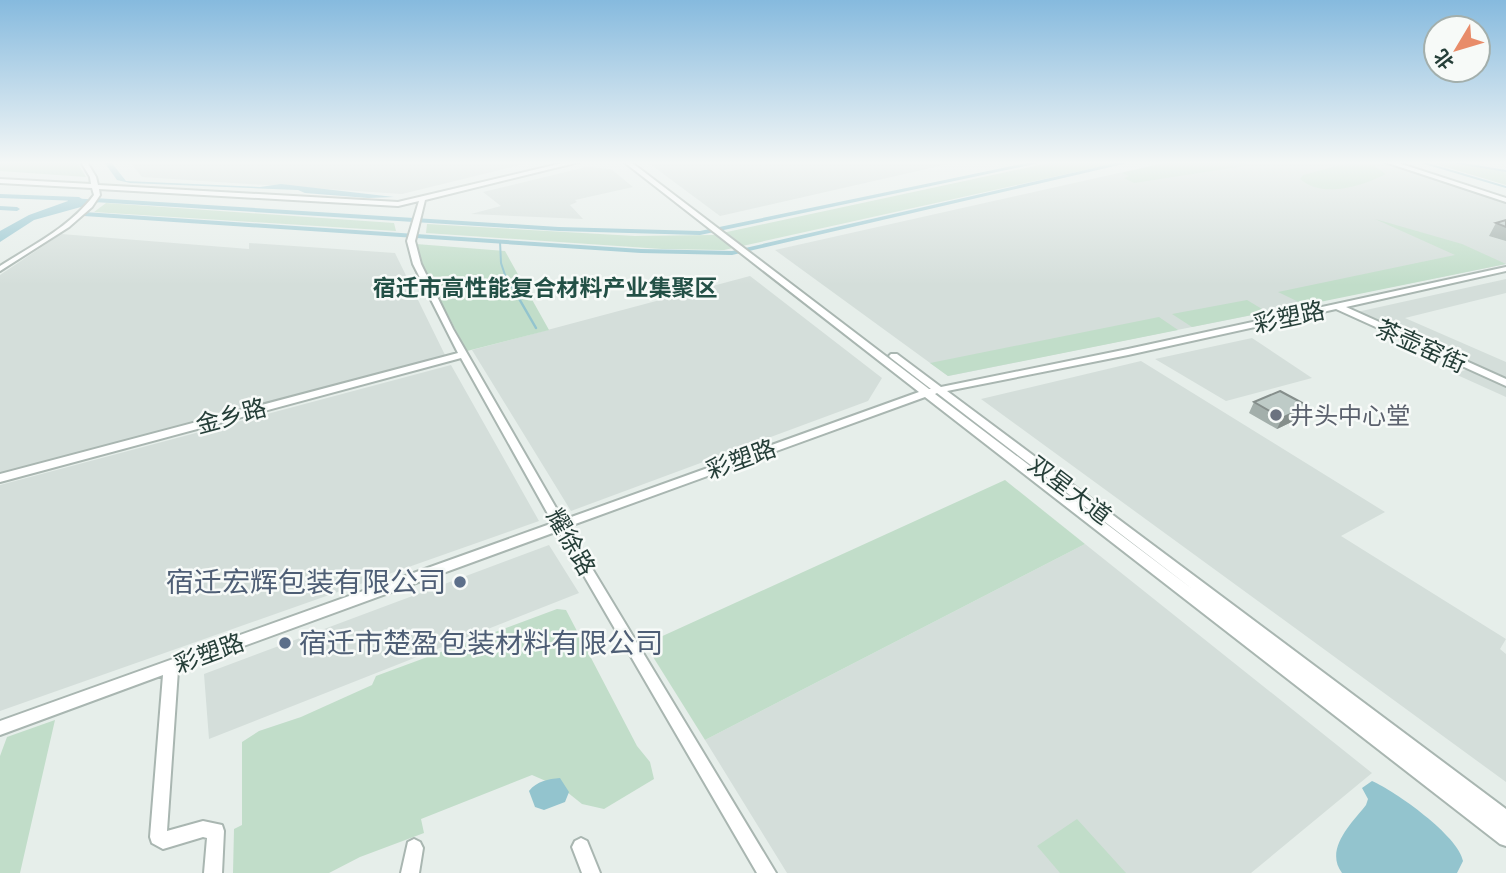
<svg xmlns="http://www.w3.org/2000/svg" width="1506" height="873" font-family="Arial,'Noto Sans SC',sans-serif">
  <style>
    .built { fill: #d4deda }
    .green { fill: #c1ddc9 }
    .water { fill: #93c4ce }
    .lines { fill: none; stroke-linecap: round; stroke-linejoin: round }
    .stream-far1 { stroke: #93c4ce; stroke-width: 2 }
    .stream { stroke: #93c4ce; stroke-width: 2.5 }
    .canal { fill: #93c4ce; fill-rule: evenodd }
    .minor-casing { stroke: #a9b6b1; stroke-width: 4 }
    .minor { fill: #fff; fill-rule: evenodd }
    .wall { fill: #a3afab }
    .shaded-wall { fill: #858e8b }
    .building { fill: #becbc7; stroke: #858e8b; stroke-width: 2 }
    .worship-dot { fill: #6b7280; stroke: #f7faf8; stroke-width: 2.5 }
    .service-dot { fill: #5c6f8a; stroke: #f7faf8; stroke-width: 2.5 }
    .labels { text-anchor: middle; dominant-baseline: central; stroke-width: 5; stroke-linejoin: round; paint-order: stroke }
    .far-quarter-label { font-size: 23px; font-weight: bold; fill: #235046; stroke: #f7faf8 }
    .street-label { font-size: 24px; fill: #263f39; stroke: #f7faf8 }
    .worship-label { font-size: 24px; fill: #5b616d; stroke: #f7faf8; text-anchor: start }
    .near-service-label { font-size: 28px; fill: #4e5e75; stroke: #f7faf8; text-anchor: end }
  </style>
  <rect width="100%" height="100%" fill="#e6eeea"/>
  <path class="built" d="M130 162H532L402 194 142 177Z
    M653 162H957L720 216 650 164Z
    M1168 162H1384L1506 201V264L948 376 775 250Z
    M586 167 611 169 633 187 575 200 577 202 570 205 583 219 471 214 501 206 483 192Z
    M61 234 249 249V243L395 253 446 357 0 474V275Z
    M750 276 882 378 868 401 571 511 472 350Z
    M1506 279V293L1405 318 1506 362V377L1357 312Z
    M1252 338 1312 378 1226 401 1155 359Z
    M1141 361 1385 512 1341 536 1506 639 1500 649 1506 654V782L981 399Z
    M451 365 539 521 0 711V485Z
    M1468 369 1506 386V397L1455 374Z
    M1085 544 1372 773 1251 873H787L705 740Z
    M549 545 579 593 209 739 204 674Z"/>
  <path class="green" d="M0 162H77L86 177 0 171Z
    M1053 162H1121L724 250 662 249 426 233 427 224 635 236 713 235Z
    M1168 162H1243L1251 165 1134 183 1124 178 1129 176 1122 173Z
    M1429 162H1455L1506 171V185Z
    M1348 163 1374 166 1386 174C1362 186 1323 199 1300 179L1303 175Z
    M106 203 394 223 396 231 94 212Z
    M1375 219 1462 244 1506 264 1305 305 1278 292 1455 255Z
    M416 244 505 251 549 330 467 351 418 259Z
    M1247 300 1267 312 1192 327 1172 314Z
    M1159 317 1178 330 948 376 930 363Z
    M1005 480 1085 544 705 740 645 644Z
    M557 609 566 610 637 746 650 762 654 779 604 809 582 804 562 788 532 775 421 819 424 833 360 857 329 873H233L234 829 242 825V742L259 731 301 717 372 685 376 676Z
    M55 720 20 873H0V756L7 737Z
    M1077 819 1126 873H1060L1037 846Z"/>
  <path class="water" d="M104 162H111L126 181 260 187 281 184 394 197 368 198 305 193 298 190 130 183 117 180Z
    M67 198 106 200 34 220 0 242V231L29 215 68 201Z
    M560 778 569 792 565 802 544 810 535 807 529 791C537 781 548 779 560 778Z
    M1372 781C1395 791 1459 836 1463 861L1457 873H1342C1324 849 1352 823 1366 805L1368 799 1362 788Z"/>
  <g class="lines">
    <path class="stream-far1" d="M1421 162 1506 187
      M1452 162 1506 171
      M500 241 501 263 506 278"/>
    <path class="stream" d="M506 276 536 328"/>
    <path class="canal" d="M1031 162H1044L700 235 559 231 94 202 91 200 94 198 559 227 700 231Z
      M1120 162H1132L732 255 641 253 84 216 81 214 84 212 641 249 732 251Z
      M0 194 79 197 82 199 79 201 0 198Z
      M0 206 17 207 20 209 17 211 0 210Z"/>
    <defs>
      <path id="minor" d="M81 162H87L96 177 98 185 398 202 567 162H579L425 200 415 241 421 264 453 329 563 520 919 392 624 162H631L929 389H931L891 358 889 356 891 354H897L941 387 1128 349 1506 267V271L1346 307 1506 379V386L1336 309 1128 355 947 391 1506 809V846L1500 844 925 397 567 527 776 873H757L558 531 178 670 167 831 203 821 222 825 224 831 222 873H204L207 838 203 837 163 849 152 843 150 837 163 675 0 735V721L553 523 461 358 0 482V474L458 353 413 264 407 241 419 201 398 206 99 189 100 195 92 207 69 227 0 271V266C33 245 70 227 94 195L92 188 0 183V179L91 184 90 177ZM937 393 1195 591 935 394Z
        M1385 162H1395L1506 198V202Z
        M581 838 587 841 600 873H582L572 847 575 841Z
        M414 839 420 842 423 848 419 873H401L408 842Z"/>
    </defs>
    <use href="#minor" class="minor-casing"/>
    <use href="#minor" class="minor"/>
  </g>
  <path class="wall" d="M1506 220V241L1489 236 1496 223Z
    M1254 402 1308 406 1302 417 1277 429 1249 413Z"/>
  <path class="shaded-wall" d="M1308 406 1302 417 1277 429 1282 418Z"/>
  <path class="building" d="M1506 220V227L1496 223Z
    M1280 391 1308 406 1282 418 1254 402Z"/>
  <linearGradient id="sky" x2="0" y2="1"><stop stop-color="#86bade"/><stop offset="0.57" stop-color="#f4f7f6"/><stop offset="1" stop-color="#f4f7f6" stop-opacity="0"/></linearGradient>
  <rect width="1506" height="285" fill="url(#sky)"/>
  <circle class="worship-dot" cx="1276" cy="415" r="7"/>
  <g class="service-dot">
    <circle cx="460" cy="582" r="7"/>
    <circle cx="285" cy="643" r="7"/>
  </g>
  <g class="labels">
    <g class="far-quarter-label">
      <text x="545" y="288">宿迁市高性能复合材料产业集聚区</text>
    </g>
    <g class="street-label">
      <text transform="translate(1289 317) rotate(-12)">彩塑路</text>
      <text transform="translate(1421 346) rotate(24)">茶壶窑街</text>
      <text transform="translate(231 416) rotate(-15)">金乡路</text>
      <text transform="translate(741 459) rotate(-20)">彩塑路</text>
      <text transform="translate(1070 490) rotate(37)">双星大道</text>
      <text transform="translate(571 542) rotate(60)">耀徐路</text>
      <text transform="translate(209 653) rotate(-20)">彩塑路</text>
    </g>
    <g class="worship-label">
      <text x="1290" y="415">井头中心堂</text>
    </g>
    <g class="near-service-label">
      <text x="446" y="582">宿迁宏辉包装有限公司</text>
      <text x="299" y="643" text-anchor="start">宿迁市楚盈包装材料有限公司</text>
    </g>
  </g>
  <g transform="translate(1457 49) rotate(232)"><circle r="33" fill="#f7faf8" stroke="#a3afac" stroke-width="2"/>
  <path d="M0-5L12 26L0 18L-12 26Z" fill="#e88c6a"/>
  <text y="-10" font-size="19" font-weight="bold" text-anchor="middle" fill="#263f39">北</text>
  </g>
</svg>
